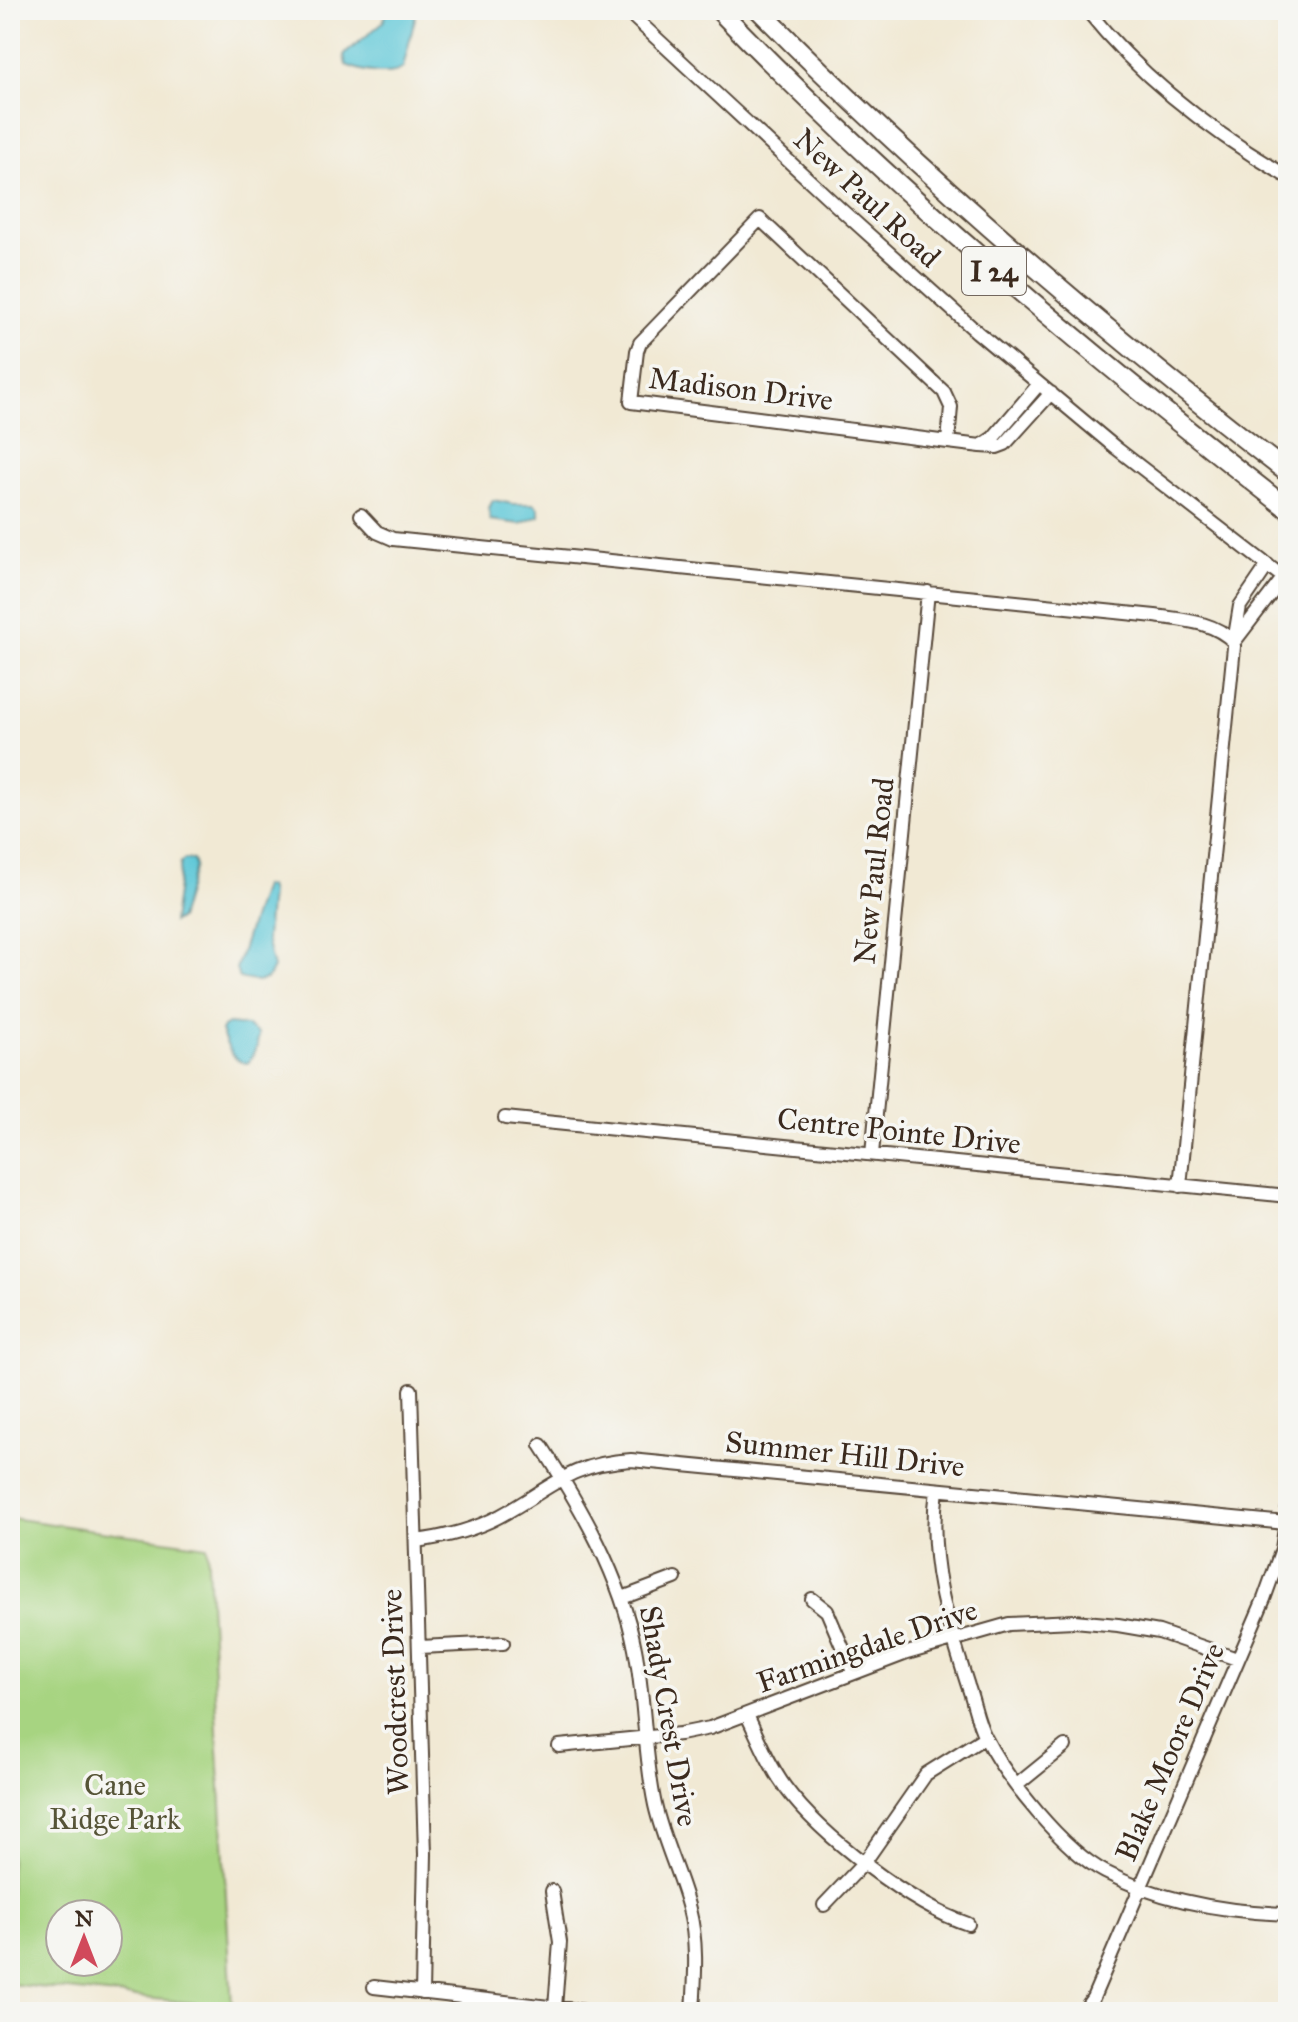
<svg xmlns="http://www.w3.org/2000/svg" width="1298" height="2022" font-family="'IM FELL Great Primer',serif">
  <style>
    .green { fill: #a7d481; stroke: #717f50; stroke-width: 2; fill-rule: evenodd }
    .water { fill: #5ec8d8; stroke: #4c797b; stroke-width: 2 }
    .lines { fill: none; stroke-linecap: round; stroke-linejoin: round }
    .minor-casing { stroke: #564739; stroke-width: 16 }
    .highway-casing { stroke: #564739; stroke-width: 22 }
    .minor { stroke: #fff; stroke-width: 12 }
    .highway { stroke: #fff; stroke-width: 18 }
    .labels { text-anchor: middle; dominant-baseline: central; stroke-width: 7; stroke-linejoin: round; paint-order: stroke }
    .shield { fill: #f6f6f2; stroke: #73675e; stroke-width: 2 }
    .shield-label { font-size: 28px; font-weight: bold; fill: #3b2a1e }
    .street-label { font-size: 30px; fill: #3b2a1e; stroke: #f6f6f2 }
    .park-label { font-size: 30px; fill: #565437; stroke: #f6f6f2 }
  </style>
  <rect width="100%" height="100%" fill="#f6f6f2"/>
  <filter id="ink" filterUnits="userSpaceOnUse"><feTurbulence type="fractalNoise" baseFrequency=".0125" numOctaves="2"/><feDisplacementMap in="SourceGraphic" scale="16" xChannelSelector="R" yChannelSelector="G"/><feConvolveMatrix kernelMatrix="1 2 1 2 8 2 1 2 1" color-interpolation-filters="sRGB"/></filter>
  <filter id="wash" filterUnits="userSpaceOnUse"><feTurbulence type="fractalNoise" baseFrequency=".006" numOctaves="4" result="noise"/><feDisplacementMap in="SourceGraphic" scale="32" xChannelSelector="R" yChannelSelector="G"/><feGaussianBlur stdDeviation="1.8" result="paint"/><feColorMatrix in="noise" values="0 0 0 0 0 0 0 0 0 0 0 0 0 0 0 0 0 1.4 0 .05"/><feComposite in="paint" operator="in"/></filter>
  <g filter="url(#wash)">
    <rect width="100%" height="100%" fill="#f1e9d4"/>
    <path class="green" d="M10 1518 207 1546 232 2007 10 1984ZM60 1914H108V1962H60Z"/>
    <path class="water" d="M388 10H417L403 68C390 78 361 71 346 65L344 55 383 22Z
      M493 500 513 504H535L539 510V516L520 524 490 520 489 508Z
      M185 859 193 860 195 866 179 919 173 922 181 862Z
      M263 886 268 887 270 893 266 938 273 968 267 979 258 982 239 978 236 969Z
      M228 1024 247 1026 258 1034 257 1047 248 1063C231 1062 227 1044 221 1031L223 1027Z"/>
  </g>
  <g filter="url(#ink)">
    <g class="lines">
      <defs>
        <path id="minor" d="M626 10 837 206 977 332 1116 448 1288 581
          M1087 10C1141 78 1213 133 1288 177
          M1039 384 993 438 981 446 997 447 1005 444 1051 393
          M948 442 951 407 944 392 760 219 640 343 637 351 631 402 948 442 981 446
          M361 515 377 532 393 539 1155 616C1183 620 1213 621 1234 642V647L1180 1186
          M1268 565 1240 606 1234 642 1284 577
          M505 1118 1288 1196
          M872 1154 928 592
          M411 1390 425 1854 422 1993
          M541 1445C581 1507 621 1576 635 1649 645 1700 644 1754 655 1805 663 1841 680 1874 689 1909 698 1943 695 1978 693 2012
          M937 1490C927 1558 947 1621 968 1686 974 1702 977 1722 985 1737 1007 1780 1063 1850 1105 1872 1160 1901 1227 1912 1288 1914
          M416 1541C446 1537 474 1530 500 1516 552 1488 568 1464 631 1460L1286 1523
          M622 1598 675 1578
          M812 1599 827 1611 853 1672
          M420 1647 503 1643
          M747 1715C759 1740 769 1765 785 1787 821 1836 911 1905 968 1924
          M559 1746 680 1734 710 1728 907 1653 1009 1624 1074 1621 1118 1625 1159 1632 1237 1659
          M1017 1785 1065 1746
          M552 1891 560 1942 555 2008
          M824 1905 864 1863 926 1774 985 1737
          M374 1987 594 2012
          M1083 2012 1093 1998 1264 1599 1282 1549 1288 1507"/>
        <path id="highway" d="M719 10C895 192 1089 354 1288 509
          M759 10C924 177 1102 329 1288 473"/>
      </defs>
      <use href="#minor" class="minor-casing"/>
      <use href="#highway" class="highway-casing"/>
      <use href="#minor" class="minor"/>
      <use href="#highway" class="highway"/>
    </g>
  </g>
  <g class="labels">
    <rect class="shield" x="962" y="247" width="64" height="48" rx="6"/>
    <g class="shield-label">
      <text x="994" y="271">I 24</text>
    </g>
    <g class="street-label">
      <text transform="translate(867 198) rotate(43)">New Paul Road</text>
      <text transform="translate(741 389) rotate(7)">Madison Drive</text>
      <text transform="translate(874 871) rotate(-84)">New Paul Road</text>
      <text transform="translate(899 1131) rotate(6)">Centre Pointe Drive</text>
      <text transform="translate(845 1454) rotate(6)">Summer Hill Drive</text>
      <text transform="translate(867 1646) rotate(-19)">Farmingdale Drive</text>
      <text transform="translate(395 1692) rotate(-92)">Woodcrest Drive</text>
      <text transform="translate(669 1716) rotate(80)">Shady Crest Drive</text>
      <text transform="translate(1170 1752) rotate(-67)">Blake Moore Drive</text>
    </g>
    <g class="park-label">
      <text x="115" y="1785">Cane<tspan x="115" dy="34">Ridge Park</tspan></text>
    </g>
  </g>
  <rect width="1298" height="2022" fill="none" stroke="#f6f6f2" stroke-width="40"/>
  <g transform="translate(84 1938)"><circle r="38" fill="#f6f6f2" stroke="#aba49d" stroke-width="2"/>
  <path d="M0-6L14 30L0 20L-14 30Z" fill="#d1495b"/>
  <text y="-12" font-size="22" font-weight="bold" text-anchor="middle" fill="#3b2a1e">N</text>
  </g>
</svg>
